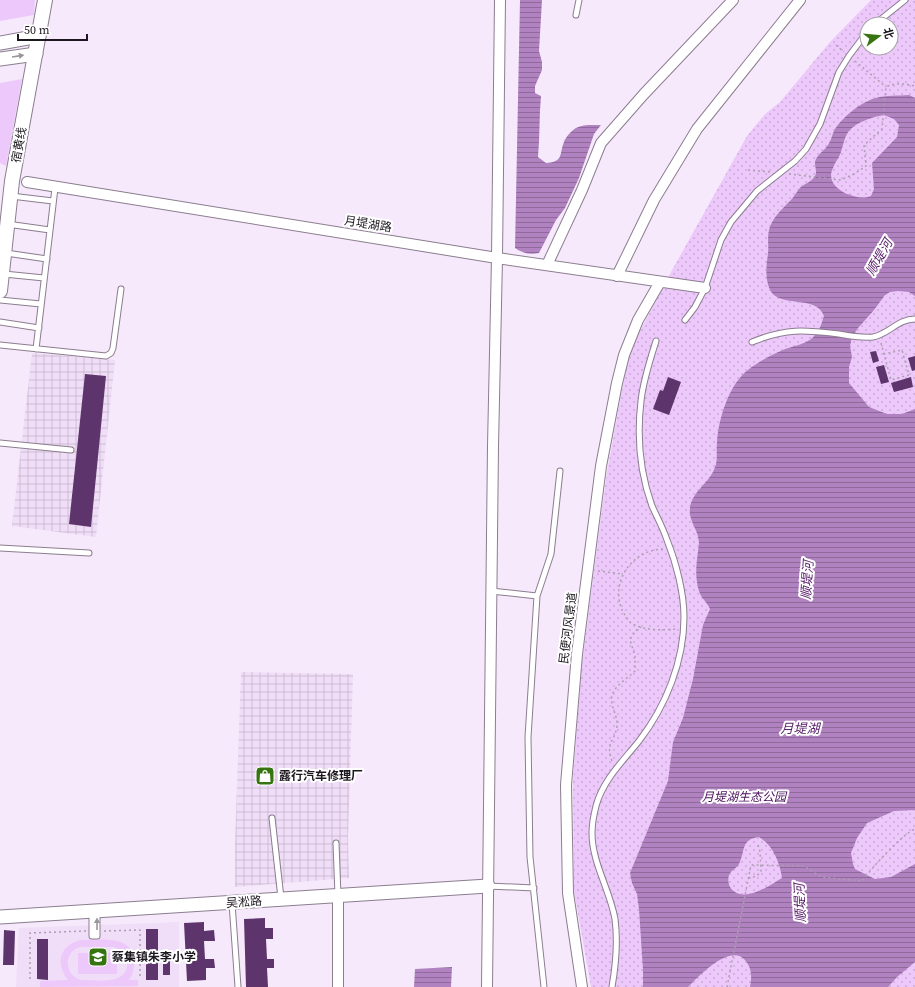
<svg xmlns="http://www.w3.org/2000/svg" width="915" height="987" font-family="'Source Serif 4','Noto Sans SC',serif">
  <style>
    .built { fill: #f0ddf7 }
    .industrial { fill: url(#industrial-grid) }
    .green { fill: #edc8fb; fill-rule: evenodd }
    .park { fill: url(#park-dots); fill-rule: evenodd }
    .water { fill: url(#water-rules); fill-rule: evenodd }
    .building { fill: #5d346b }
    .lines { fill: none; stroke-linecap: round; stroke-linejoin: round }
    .service-casing { stroke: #8b7e8f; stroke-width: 7 }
    .minor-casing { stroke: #8b7e8f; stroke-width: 12 }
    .tertiary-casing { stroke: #8b7e8f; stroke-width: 15 }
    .secondary-casing { stroke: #8b7e8f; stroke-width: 16 }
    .path { stroke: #aa9fae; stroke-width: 1.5; stroke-dasharray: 2 3; stroke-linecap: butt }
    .service { stroke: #fff; stroke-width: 5 }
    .minor { stroke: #fff; stroke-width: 10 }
    .tertiary { stroke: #fff; stroke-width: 13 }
    .secondary { stroke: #fff; stroke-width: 14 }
    .oneway { fill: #99979a }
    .labels { text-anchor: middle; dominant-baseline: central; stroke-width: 4; stroke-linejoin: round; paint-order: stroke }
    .street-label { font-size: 12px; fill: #1d181f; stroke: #fff }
    .poi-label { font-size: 12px; font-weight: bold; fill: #1d181f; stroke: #fff; text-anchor: start }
    .park-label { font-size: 12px; font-style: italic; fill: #4a0f5c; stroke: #fff }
    .water-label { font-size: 13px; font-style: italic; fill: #5b226d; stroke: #fff }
  </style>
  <defs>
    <pattern id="industrial-grid" width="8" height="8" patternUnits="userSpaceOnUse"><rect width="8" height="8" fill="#f0ddf7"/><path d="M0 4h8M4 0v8" fill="none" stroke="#cdbdd3"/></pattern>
    <pattern id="park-dots" width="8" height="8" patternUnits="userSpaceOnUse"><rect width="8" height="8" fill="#edc8fb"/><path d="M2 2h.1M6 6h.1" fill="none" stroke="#cbabd7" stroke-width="1.8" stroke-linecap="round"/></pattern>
    <pattern id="water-rules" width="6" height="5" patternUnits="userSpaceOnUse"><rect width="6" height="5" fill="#b082c0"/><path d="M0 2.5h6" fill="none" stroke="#8f699b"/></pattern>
  </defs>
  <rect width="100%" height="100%" fill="#f7e9fc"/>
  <path class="built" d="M179 922V987H16L19 928Z"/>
  <path class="industrial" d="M32 353 115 360 96 537 12 526Z
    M241 672 353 674 348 838 349 878 235 887V843Z"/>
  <path class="green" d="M0 0H35L34 15 0 21Z
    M22 79 6 166 0 163V83Z
    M81 940C100 940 134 934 134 962 134 969 133 975 129 980H138V986L40 987V981L68 980C55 964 59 945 81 940ZM80 947H114C120 950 126 954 127 961 130 986 96 980 81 980 64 975 63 952 80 947Z
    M78 953H117V974H78Z"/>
  <path class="park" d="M871 0H915V987H591L574 891 573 781 581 671 597 547 607 472 629 352 671 272 747 136 765 114 780 102 830 42ZM867 24H891V48H867Z"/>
  <path class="water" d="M520 0H542L539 51 542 62V70L535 86V93L541 96C539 116 540 136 538 157L546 163C564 162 559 154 564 142 565 138 572 130 576 128 583 124 593 125 601 125L594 134 579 178 565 208 556 220 539 253C530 255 522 253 515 248Z
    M909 95 915 98V296L909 292 898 291 890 292 885 295 874 310 858 328 852 337 850 346 852 357 849 367V383L869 407 887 414H902L915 409V810L894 811 867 823 857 838 851 853 853 864 855 869 875 879 891 877 915 864V962L897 977 888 987H750C752 977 752 968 745 960 730 943 699 976 688 987H643V970L639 909 637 894 632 883 630 873 668 781 673 742 683 718 693 679 703 625 710 609C707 602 701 598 699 591 695 579 696 564 698 552 698 549 699 546 699 543 699 530 688 521 690 508 692 491 710 483 715 467 718 460 716 451 717 443 718 420 729 384 748 370 758 362 771 355 783 350 792 346 809 344 815 335 820 330 822 322 824 316 816 294 780 309 770 290 765 279 766 266 768 254 769 246 767 238 769 230 772 218 781 210 790 201 793 198 796 193 799 189 803 184 812 182 815 176 818 171 813 164 816 159 819 153 825 150 828 145 831 141 832 135 834 131 840 119 862 101 876 98 886 95 898 96 909 95ZM884 115 894 119 899 125 897 137 872 163 874 189 871 196C862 199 856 197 847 194 836 189 827 180 833 168 835 162 839 158 841 152 843 146 844 139 847 134 853 123 872 117 884 115ZM759 837C773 845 780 863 782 878 769 886 742 905 730 887 728 883 728 878 729 875 731 870 737 868 739 864 745 851 741 839 759 837Z
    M452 967 451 987H414L415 969Z"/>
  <path class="building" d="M876 351 879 361 873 363 870 352Z
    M915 356V370L912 371 908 358Z
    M884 365 889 382 881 384 876 367Z
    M85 374 106 376 91 527 69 524Z
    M668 377 681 382 669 415 653 409 660 390 663 391Z
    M911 377 913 387 894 392 891 383Z
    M265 918V928H273V939H266L267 959H274V968H267L268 987H246L244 919Z
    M204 922V931L214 930 215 941H204L205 959H214L215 968H206V980L187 981 184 923Z
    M146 929H158V980H146Z
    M4 930 15 931 14 965H3Z
    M37 939H48V980L37 979Z
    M163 961H170V975H163Z"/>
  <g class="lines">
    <defs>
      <path id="service" d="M576 15 579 0
        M875 24 905 0
        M11 196 53 201
        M7 224 50 230
        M6 253 47 259
        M4 274 44 278
        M0 300 41 304
        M685 320 695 307 705 288 721 240 731 222 757 191 795 161 806 149 820 124 839 72 849 56 867 32
        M0 322 39 328
        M752 342C786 328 804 330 839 334 850 336 862 338 873 337 889 334 898 319 915 319
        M0 345 106 356 111 353 113 348 121 289
        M36 349 55 188
        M0 443 71 450
        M0 548 89 553
        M491 591 537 596
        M272 818 281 898
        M336 843 338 896
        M488 886 534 888
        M232 903 238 987
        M92 912V936H97V911
        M544 987 530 857 528 737 537 596 551 554 560 471
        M612 987C616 964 618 942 615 919 610 890 592 863 592 833 592 825 594 814 596 806 603 780 623 761 639 741 666 706 684 661 684 617 684 593 676 562 667 540 663 528 657 517 652 506 640 473 637 435 641 401 643 381 650 360 656 341"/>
      <path id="minor" d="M27 182 497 258 705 288
        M547 265 582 190 601 143 644 94 733 0
        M617 276 654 200 697 129 800 0
        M338 987V896
        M487 987 493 446 497 258 500 0
        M582 987 568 893 566 785 577 654 601 466 617 383 624 355 638 320 660 282"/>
      <path id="tertiary" d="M0 43 39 36
        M0 59 36 54
        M0 917 488 886"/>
      <path id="secondary" d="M0 291 12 181 45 0"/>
    </defs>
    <use href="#service" class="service-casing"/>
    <use href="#minor" class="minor-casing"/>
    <use href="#tertiary" class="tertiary-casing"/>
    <use href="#secondary" class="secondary-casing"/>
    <path class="path" d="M836 45 844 52
      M855 61 886 87
      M748 170 770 172
      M789 174 841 180 854 174 866 166 864 145 882 129 886 87C896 82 905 84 915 86
      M881 343 891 380 909 375 902 350 884 354
      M663 549C631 550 609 583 623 612 626 616 628 622 633 624 645 631 664 630 677 629
      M598 571 623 574
      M612 761C605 741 615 742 617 726 618 714 608 704 613 693 617 684 628 678 635 671V656L630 640 634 632 641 627
      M748 878 757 876 761 871 760 852 758 845
      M104 931 140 930V978
      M30 979V933L86 931
      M727 987 751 865 804 866 821 877 862 881C871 869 902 834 915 829"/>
    <use href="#service" class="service"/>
    <use href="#minor" class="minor"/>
    <use href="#tertiary" class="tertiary"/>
    <use href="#secondary" class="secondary"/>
  </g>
  <defs><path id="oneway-solid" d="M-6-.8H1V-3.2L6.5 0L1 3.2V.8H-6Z"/></defs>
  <g class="oneway">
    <use href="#oneway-solid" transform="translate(18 56) rotate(-9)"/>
    <use href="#oneway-solid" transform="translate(97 924) rotate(-90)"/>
  </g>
  <defs>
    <symbol id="shop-square" viewBox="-11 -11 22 22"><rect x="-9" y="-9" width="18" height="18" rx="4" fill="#35740f" stroke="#fff"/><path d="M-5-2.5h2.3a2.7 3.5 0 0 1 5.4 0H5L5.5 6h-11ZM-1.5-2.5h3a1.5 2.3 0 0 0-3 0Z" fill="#fff"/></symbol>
    <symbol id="school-square" viewBox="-11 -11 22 22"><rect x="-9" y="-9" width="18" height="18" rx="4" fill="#35740f" stroke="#fff"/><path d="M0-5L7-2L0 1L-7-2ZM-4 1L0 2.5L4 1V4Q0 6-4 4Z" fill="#fff"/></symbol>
  </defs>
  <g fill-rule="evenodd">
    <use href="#shop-square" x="254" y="765" width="22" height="22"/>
    <use href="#school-square" x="87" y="946" width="22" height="22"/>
  </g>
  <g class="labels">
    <g class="street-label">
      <text transform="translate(19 145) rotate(-80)">宿黄线</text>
      <text transform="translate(368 224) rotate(9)">月堤湖路</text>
      <text transform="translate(568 628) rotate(-83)">民便河风景道</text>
      <text transform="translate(244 902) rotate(-4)">吴淞路</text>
    </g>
    <g class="poi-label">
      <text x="279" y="776">露行汽车修理厂</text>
      <text x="112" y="957">蔡集镇朱李小学</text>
    </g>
    <g class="park-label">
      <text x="744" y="797">月堤湖生态公园</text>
    </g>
    <g class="water-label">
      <text transform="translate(879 257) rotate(-60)">顺堤河</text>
      <text transform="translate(807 580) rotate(-86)">顺堤河</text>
      <text x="800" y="728">月堤湖</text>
      <text transform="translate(800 903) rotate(-93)">顺堤河</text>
    </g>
  </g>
  <g transform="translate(879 36) rotate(74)"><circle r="19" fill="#ffffff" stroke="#a5a3a5"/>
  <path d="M0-3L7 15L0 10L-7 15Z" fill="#35740f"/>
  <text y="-6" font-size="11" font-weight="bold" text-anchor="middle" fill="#1d181f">北</text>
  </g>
  <path d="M18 34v6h69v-6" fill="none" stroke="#1d181f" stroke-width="2"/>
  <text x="24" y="34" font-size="12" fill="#1d181f" stroke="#ffffff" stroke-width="3" paint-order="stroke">50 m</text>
</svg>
